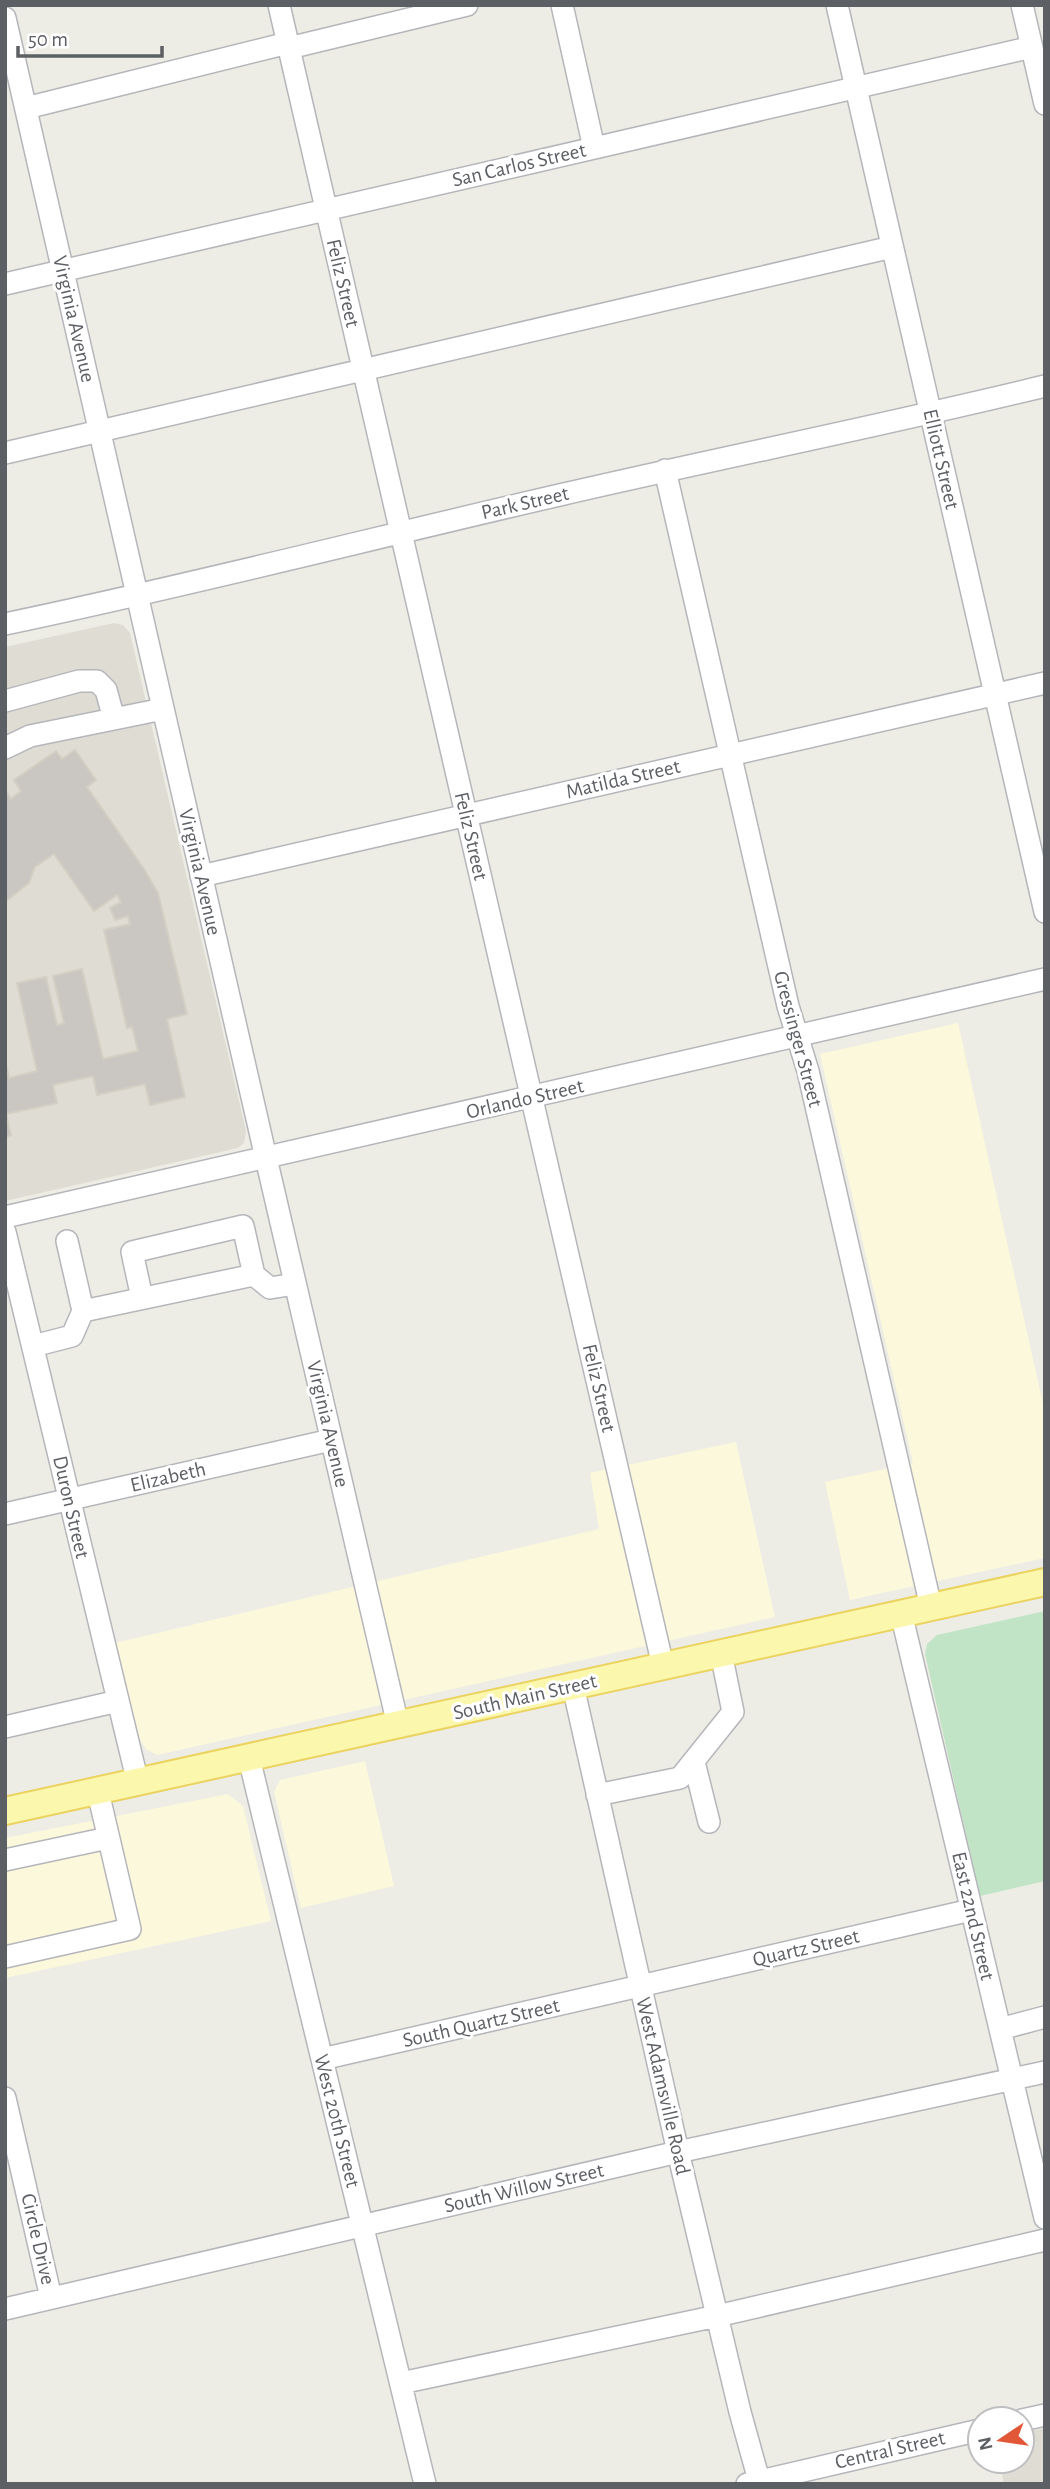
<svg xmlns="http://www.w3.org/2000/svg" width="1050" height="2489" font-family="'Alegreya Sans',sans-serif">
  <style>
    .commercial { fill: #fcf8db }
    .education { fill: #dedcd3 }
    .green { fill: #c2e4c6 }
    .building { fill: #cac7c2; stroke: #d3cfc3; stroke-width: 2 }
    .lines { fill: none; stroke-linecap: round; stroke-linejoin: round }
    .minor-casing { stroke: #b5b6bb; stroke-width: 24 }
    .major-casing { stroke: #ebd361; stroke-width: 30 }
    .minor { stroke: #fff; stroke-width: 21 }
    .major { stroke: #fbf7ad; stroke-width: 26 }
    .labels { text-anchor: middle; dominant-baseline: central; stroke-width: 6; stroke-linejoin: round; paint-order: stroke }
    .street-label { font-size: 21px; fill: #5c5f64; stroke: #fff }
  </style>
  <rect width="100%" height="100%" fill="#eeede5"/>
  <path class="commercial" d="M958 1023 1045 1413V1558L850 1600 825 1482 913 1463 820 1054Z
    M736 1442 775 1617 157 1755 147 1750 140 1740 115 1643 599 1529 590 1473Z
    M365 1761 394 1886 301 1908 274 1792 280 1780Z
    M228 1794 243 1806 271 1921 5 1978V1838Z"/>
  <path class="education" d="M114 623 123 625 130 633 246 1131 244 1143 238 1148 5 1201V647Z
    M1045 2428V2484H1004L999 2461H1022V2433Z"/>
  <path class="green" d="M1045 1611V1881L980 1896 925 1654 927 1644 937 1635Z"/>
  <path class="building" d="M75 750 96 780 87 787 144 869 158 893 187 1014 167 1019 185 1097 150 1105 145 1084 97 1095 93 1076 53 1085 57 1103 6 1114 11 1135 5 1137V1060L9 1078 37 1071 17 983 46 977 57 1025 64 1023 53 976 82 969 103 1059 138 1051 132 1027 127 1028 104 930 130 924 128 916 115 920 110 908 121 902 117 895 94 911 54 854 35 867 29 883 5 902V790L11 799 21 791 14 780 56 751 62 759Z"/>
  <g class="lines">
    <defs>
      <path id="minor" d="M279 5 663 1666
        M562 5 594 148
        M837 5 1045 912
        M1022 5 1045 104
        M5 18 266 1158 398 1725
        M289 48 467 5
        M26 108 288 43
        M5 284 1032 47
        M5 453 892 247
        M665 470 788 1006 808 1071 931 1607
        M5 624C192 585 377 537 564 494 724 457 885 425 1045 386
        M5 701 79 681H97L106 690 114 719
        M5 748 30 736 163 709
        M201 876 1045 683
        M5 1217 1045 979
        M5 1232 138 1783
        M67 1241 83 1311
        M254 1275 270 1288 295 1284
        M33 1346 72 1336 83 1311 254 1275 243 1226 132 1252 142 1298
        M5 1514 331 1440
        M901 1613 1045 2218
        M573 1686 678 2152 740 2412 760 2484
        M5 1727 118 1701
        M249 1758 425 2484
        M694 1762 709 1822
        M597 1795 680 1778 733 1712 721 1653
        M5 1860 108 1838
        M5 1957 130 1929 98 1792
        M1000 2029 1045 2017
        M322 2059 971 1910
        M5 2098 51 2298
        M5 2309 678 2152 1045 2072
        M401 2383 717 2316 1045 2240
        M1022 2420 1045 2415
        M747 2484 980 2430"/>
      <path id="major" d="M5 1811 1045 1582"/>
    </defs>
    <use href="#minor" class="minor-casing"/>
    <use href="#major" class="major-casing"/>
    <use href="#minor" class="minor"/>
    <use href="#major" class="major"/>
  </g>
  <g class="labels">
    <g class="street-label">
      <text transform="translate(519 165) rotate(-13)">San Carlos Street</text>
      <text transform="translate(343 283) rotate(77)">Feliz Street</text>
      <text transform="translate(74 319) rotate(77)">Virginia Avenue</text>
      <text transform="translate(941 459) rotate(77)">Elliott Street</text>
      <text transform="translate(525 503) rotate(-13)">Park Street</text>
      <text transform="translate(623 779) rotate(-13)">Matilda Street</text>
      <text transform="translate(471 836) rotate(77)">Feliz Street</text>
      <text transform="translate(200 872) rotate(77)">Virginia Avenue</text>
      <text transform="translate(798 1039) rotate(75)">Gressinger Street</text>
      <text transform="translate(525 1099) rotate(-13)">Orlando Street</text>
      <text transform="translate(599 1388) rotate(77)">Feliz Street</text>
      <text transform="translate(328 1424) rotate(77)">Virginia Avenue</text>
      <text transform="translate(168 1477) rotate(-13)">Elizabeth</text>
      <text transform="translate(71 1507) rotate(77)">Duron Street</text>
      <text transform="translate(525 1697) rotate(-13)">South Main Street</text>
      <text transform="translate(973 1916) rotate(77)">East 22nd Street</text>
      <text transform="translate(806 1948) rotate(-13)">Quartz Street</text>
      <text transform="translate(481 2023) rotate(-13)">South Quartz Street</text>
      <text transform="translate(663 2086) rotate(77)">West Adamsville Road</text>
      <text transform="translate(337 2121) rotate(76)">West 20th Street</text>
      <text transform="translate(524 2188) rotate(-13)">South Willow Street</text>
      <text transform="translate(38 2239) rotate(77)">Circle Drive</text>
      <text transform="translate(890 2450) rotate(-13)">Central Street</text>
    </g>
  </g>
  <rect width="1050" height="2489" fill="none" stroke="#5c5f64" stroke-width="14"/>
  <g transform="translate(1001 2440) rotate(257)"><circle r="33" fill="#ffffff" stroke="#bebfc1" stroke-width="2"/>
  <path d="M0-5L12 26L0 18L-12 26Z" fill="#e15738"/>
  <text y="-10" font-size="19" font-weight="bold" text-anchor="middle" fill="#5c5f64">N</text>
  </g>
  <path d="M18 46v10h144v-10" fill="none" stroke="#5c5f64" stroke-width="3.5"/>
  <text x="28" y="46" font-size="21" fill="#5c5f64" stroke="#ffffff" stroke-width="5" paint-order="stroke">50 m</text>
</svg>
